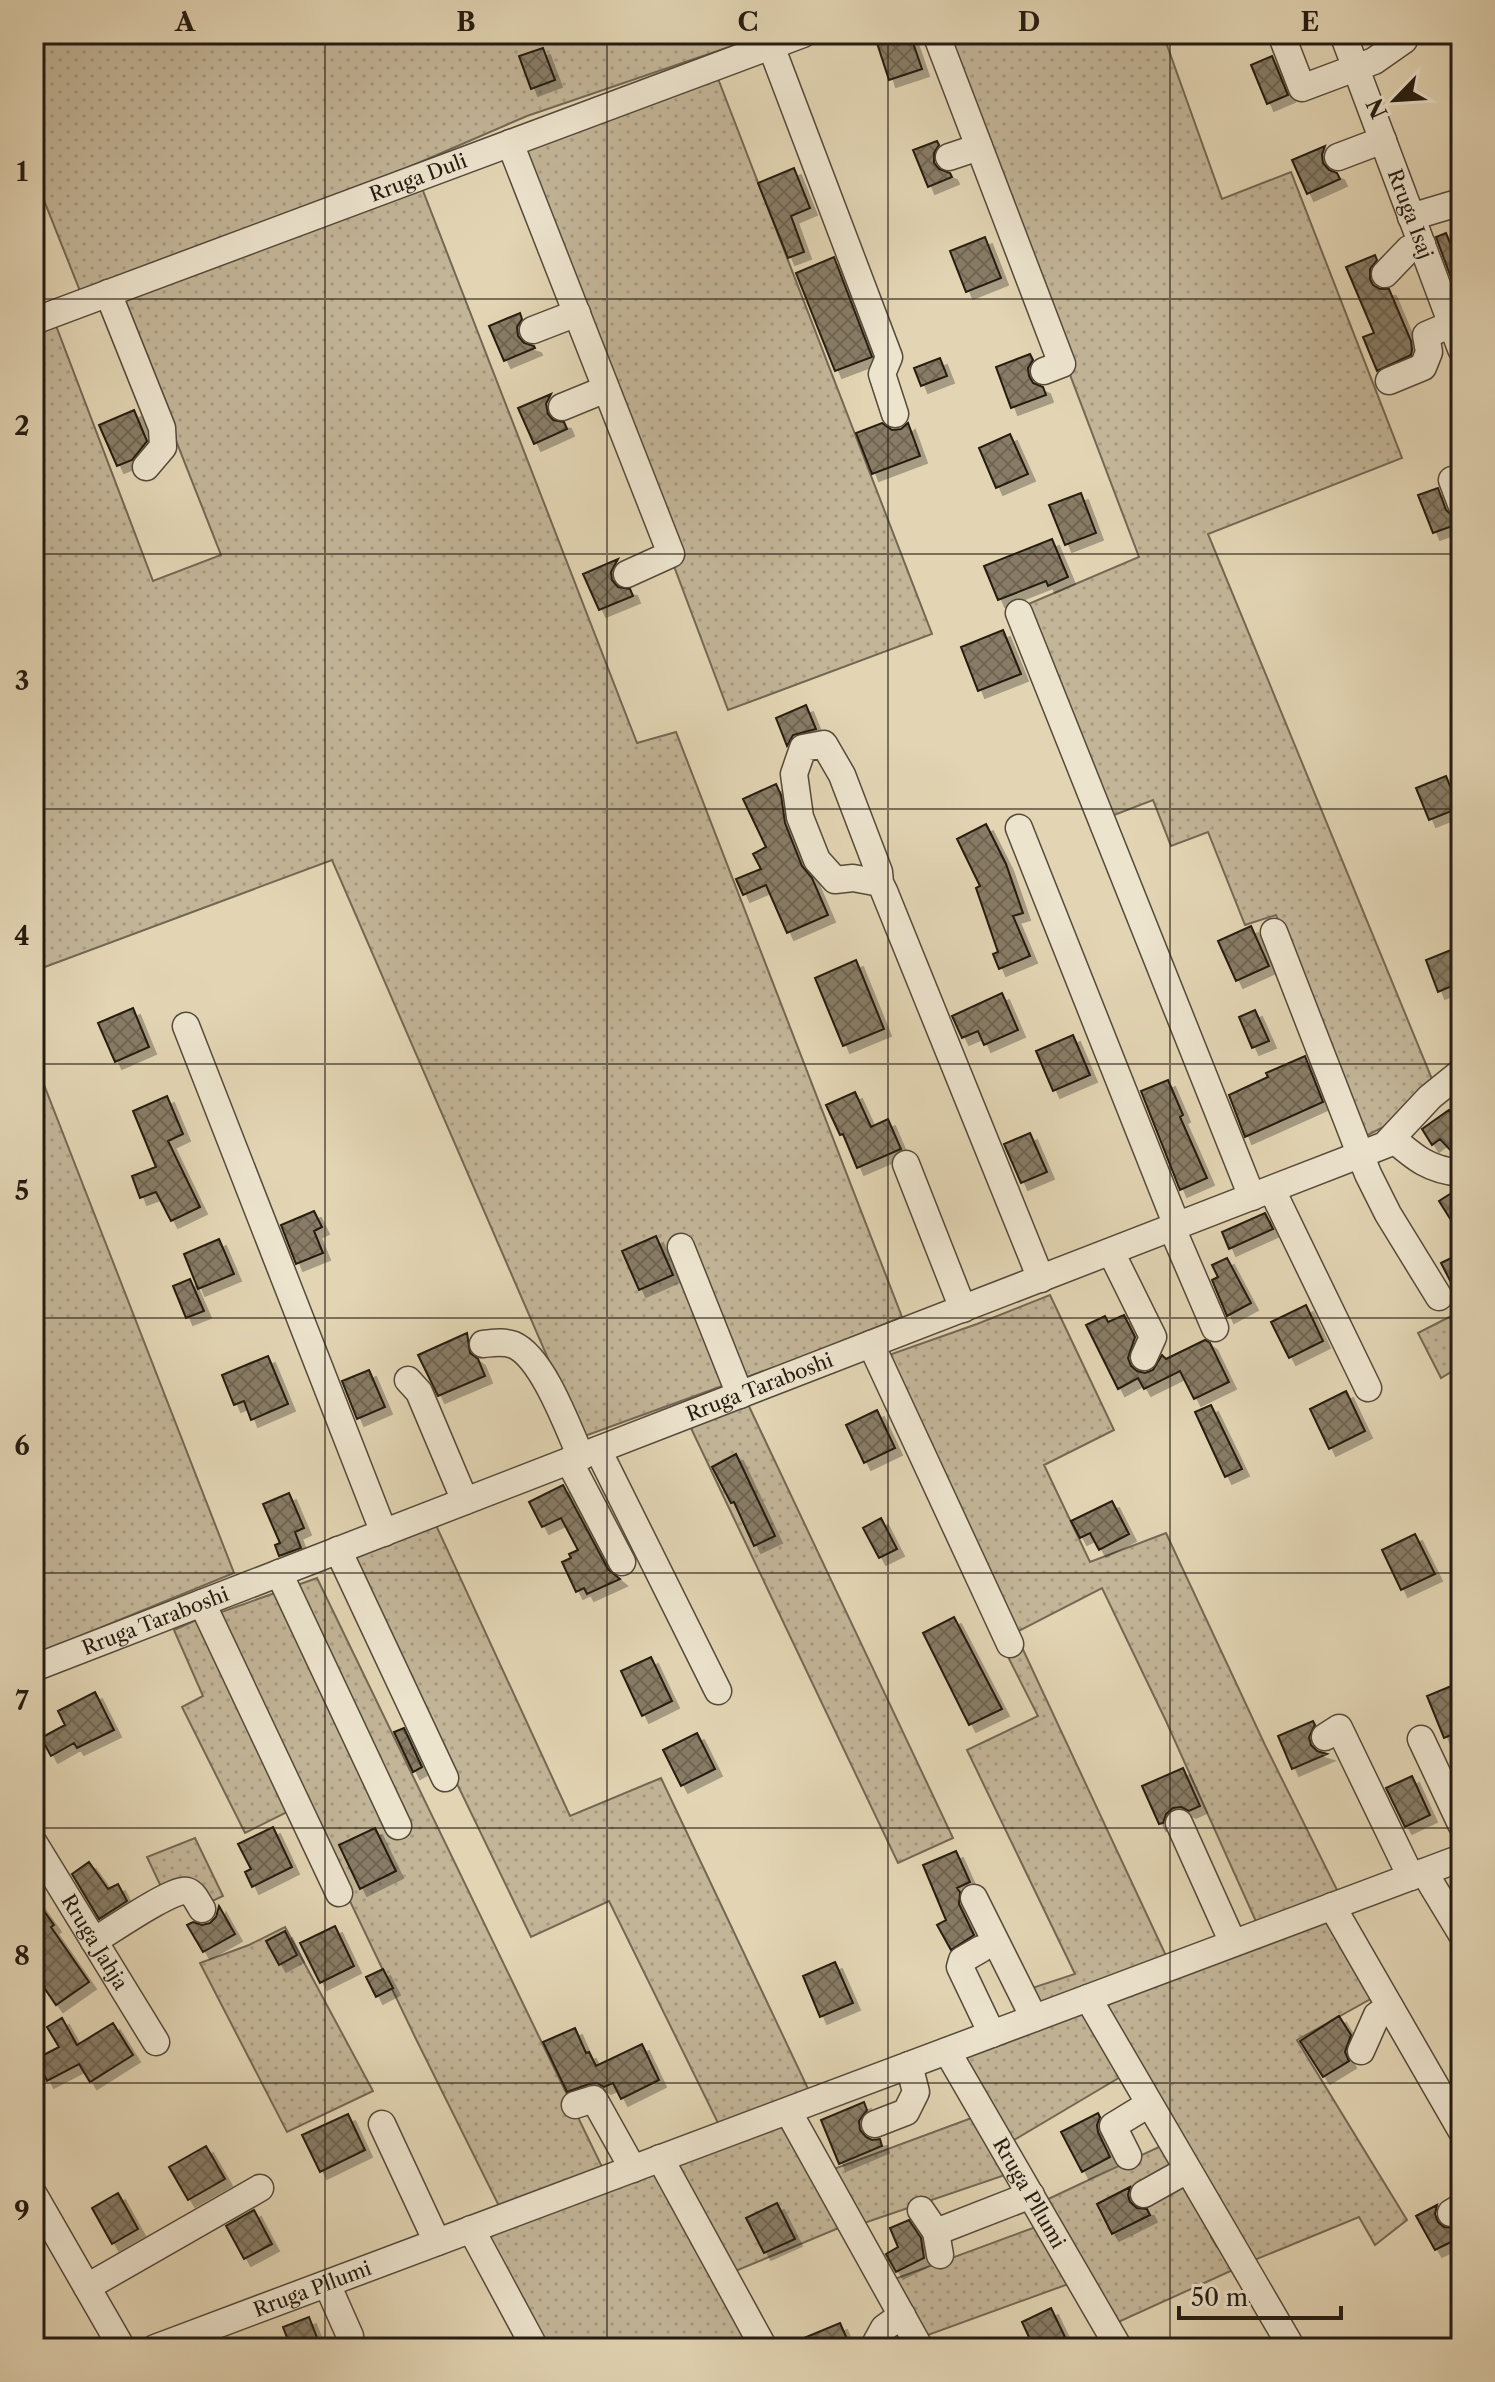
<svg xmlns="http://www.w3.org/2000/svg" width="1495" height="2382" font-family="'Libre Caslon Text',serif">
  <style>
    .grass { fill: url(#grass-dots); stroke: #746854; stroke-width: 2 }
    .building { fill: url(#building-cross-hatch); stroke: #251b11; stroke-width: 2; filter: url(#shadow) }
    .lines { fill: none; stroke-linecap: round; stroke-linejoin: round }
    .minor-casing { stroke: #544a3a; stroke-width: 29 }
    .minor { stroke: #ede4ce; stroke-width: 26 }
    .grid { fill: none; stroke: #251b11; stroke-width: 2; stroke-opacity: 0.55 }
    .labels { text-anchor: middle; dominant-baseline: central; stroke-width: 6; stroke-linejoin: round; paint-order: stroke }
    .street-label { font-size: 20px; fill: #251b11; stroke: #ede4ce }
    .neatline { fill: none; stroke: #251b11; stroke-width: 3 }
    .grid-label { font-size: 26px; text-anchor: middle; font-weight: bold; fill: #251b11 }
  </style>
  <defs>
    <pattern id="grass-dots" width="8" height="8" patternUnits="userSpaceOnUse" patternTransform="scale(2)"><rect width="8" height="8" fill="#c3b598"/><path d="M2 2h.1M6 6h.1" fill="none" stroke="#a79b82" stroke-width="1.8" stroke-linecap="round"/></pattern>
    <pattern id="building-cross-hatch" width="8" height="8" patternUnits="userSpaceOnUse" patternTransform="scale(2)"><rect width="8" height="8" fill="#887c66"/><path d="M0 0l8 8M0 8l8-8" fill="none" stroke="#6f6553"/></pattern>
    <filter id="shadow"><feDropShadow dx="7" dy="7" stdDeviation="0" flood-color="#0004"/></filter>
  </defs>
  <rect width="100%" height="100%" fill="#e3d5b4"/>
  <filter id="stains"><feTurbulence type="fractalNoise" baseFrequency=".0025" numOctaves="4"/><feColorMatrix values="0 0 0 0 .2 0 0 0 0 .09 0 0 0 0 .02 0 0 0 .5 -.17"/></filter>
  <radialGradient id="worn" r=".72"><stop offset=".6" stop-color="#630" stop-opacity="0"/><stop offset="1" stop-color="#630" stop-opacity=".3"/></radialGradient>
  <path class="grass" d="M34 34H737L741 43 527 116 365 186 208 242 80 291 34 175Z
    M941 34H1163L1222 199 1291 172 1402 458 1208 534 1432 1079 1391 1123 1362 1138 1276 915 1245 925 1208 832 1171 846 1153 800 1109 817 1026 605 1139 557Z
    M717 76 932 634 728 710 520 156 521 149Z
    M420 183 637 743 676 732 902 1317 805 1356 582 1437 332 860 34 971V331L55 323 153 581 221 555 120 298Z
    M34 1059 234 1573 34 1655Z
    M1050 1295 1114 1430 1044 1465 1090 1562 1166 1533 1265 1745 1340 1896 1258 1926 1166 1721 1102 1588 1015 1633 886 1356 977 1324Z
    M1461 1311V1366L1441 1378 1418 1333Z
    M746 1400 953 1838 898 1863 689 1424Z
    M435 1523 570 1816 661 1778 811 2095 721 2129 609 1901 531 1937 349 1560Z
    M317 1578 604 2171 502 2212 415 2037 213 1615Z
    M203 1617 293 1809 245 1833 182 1707 203 1696 174 1630Z
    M1019 1641 1168 1960 1037 2011 1026 1990 1075 1974 967 1750 1038 1716 1004 1649Z
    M195 1838 223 1896 206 1904 163 1891 147 1857Z
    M1328 1919 1376 1996 1297 2040 1407 2220 1375 2245 1359 2217 1247 2263 1105 2011 1114 1997Z
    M285 1927 373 2091 287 2132 200 1963 249 1945Z
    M1079 2011 1086 2014 1122 2076 1009 2143 963 2065 967 2054Z
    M977 2116 1011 2173 861 2224 831 2170Z
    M781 2121 846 2225 733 2272 674 2165Z
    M1163 2145 1212 2231 1211 2237 1217 2247 1225 2251 1235 2269 1114 2324 1044 2201Z
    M659 2170 758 2348H542L480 2234Z
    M1041 2225 1074 2282 925 2336 892 2280Z"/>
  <path class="building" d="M896 34H910L922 69 889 80 876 40Z
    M543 48 555 80 531 89 519 56Z
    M1272 56 1288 95 1267 104 1251 65Z
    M937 141 939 145 934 153V163L939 169 950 173 952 177 928 187 913 150Z
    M1325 146 1322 155 1323 163 1329 170 1337 173 1340 179 1307 194 1292 160Z
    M794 168 810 208 791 216 804 252 788 258 758 183Z
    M1446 233 1461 270 1450 275 1436 237Z
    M985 237 1001 278 966 292 950 251Z
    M1375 255 1377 260 1370 269V279L1373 285 1380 289H1389L1411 341 1412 350 1411 355 1377 371 1363 337 1374 333 1346 267Z
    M834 257 872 357 835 371 796 273Z
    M520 313 522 319 517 327 518 336 524 343 534 346 535 348 504 361 489 326Z
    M1030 354 1033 360 1028 368 1029 376 1033 383 1043 387 1046 395 1011 408 996 367Z
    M940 358 947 376 921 386 914 368Z
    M551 394 546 404 548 414 553 420 564 422 567 429 534 444 518 408Z
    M134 410 147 441 132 460 117 466 99 425Z
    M882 423 892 430 901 429 908 423 920 456 872 474 856 433Z
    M1010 434 1028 474 996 488 979 448Z
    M1438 488 1446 510 1456 519 1458 524 1433 533 1418 495Z
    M1081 493 1096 533 1065 545 1049 505Z
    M1052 539 1068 577 1048 586 1046 581 998 600 984 566Z
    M618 559 611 572 612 580 618 587 630 589 633 596 599 610 583 574Z
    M1003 630 1021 674 978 691 961 647Z
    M806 705 816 729 793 735 787 746 776 718Z
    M1446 776 1459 808 1429 820 1416 788Z
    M776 784 781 795 785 823 802 866 812 878 828 915 787 933 766 885 743 895 736 879 761 869 753 854 766 847 743 799Z
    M986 824 1006 864 1023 913 1013 916 1030 956 999 969 993 954 998 952 976 888 980 886 957 839Z
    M1251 926 1269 966 1236 981 1218 941Z
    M1461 946V982L1438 992 1426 960Z
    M856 960 884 1029 843 1046 815 978Z
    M1002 993 1018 1030 984 1045 978 1031 962 1038 952 1016Z
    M133 1008 149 1047 115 1062 98 1023Z
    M1255 1010 1269 1041 1252 1048 1239 1017Z
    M1073 1035 1090 1075 1053 1091 1036 1051Z
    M1305 1056 1323 1102 1245 1137 1229 1095 1268 1077 1266 1073Z
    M1168 1080 1183 1115 1180 1117 1207 1178 1180 1190 1141 1091Z
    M855 1092 871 1127 888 1119 901 1149 857 1168 843 1134 840 1135 826 1105Z
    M167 1096 183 1134 168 1141 200 1207 171 1221 156 1192 140 1198 132 1176 156 1167 133 1111Z
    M1449 1110 1461 1129V1157L1456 1156 1440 1139 1432 1145 1422 1129Z
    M1030 1133 1047 1172 1021 1183 1004 1144Z
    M1458 1189H1461V1236L1439 1201Z
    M314 1211 322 1227 314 1231 323 1253 296 1264 281 1225Z
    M1265 1213 1273 1229 1229 1249 1222 1232Z
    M656 1236 673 1275 639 1290 622 1251Z
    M219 1239 234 1274 198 1289 184 1254Z
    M1461 1253V1302L1441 1263Z
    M1227 1258 1251 1303 1227 1316 1212 1280 1218 1277 1212 1265Z
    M190 1279 204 1311 186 1318 173 1286Z
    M1306 1305 1323 1341 1289 1358 1271 1322Z
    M1124 1315 1135 1337 1128 1358 1131 1366 1137 1371 1145 1373 1153 1370 1162 1355 1166 1359 1205 1340 1210 1343 1229 1382 1194 1399 1180 1371 1144 1389 1138 1378 1118 1389 1086 1325 1105 1316 1108 1322Z
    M467 1333 470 1353 478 1359 485 1376 438 1396 418 1355Z
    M268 1356 288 1404 251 1420 244 1401 234 1405 222 1375Z
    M369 1370 385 1407 357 1419 342 1381Z
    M1346 1391 1365 1431 1329 1449 1310 1409Z
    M1211 1405 1242 1469 1225 1477 1195 1412Z
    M877 1410 895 1448 864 1463 846 1425Z
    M736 1454 775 1536 754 1546 734 1502 731 1503 712 1467Z
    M563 1485 608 1569 620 1579 587 1594 584 1588 576 1592 562 1562 571 1558 569 1554 578 1550 561 1518 542 1527 529 1502Z
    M289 1493 304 1528 295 1532 301 1548 279 1556 275 1545 280 1543 263 1504Z
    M1112 1501 1129 1534 1099 1550 1090 1533 1080 1538 1071 1521Z
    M881 1518 897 1549 879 1558 863 1528Z
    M1415 1534 1435 1574 1401 1590 1382 1550Z
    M954 1617 1002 1709 969 1725 923 1633Z
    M651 1657 672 1701 642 1716 621 1671Z
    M1461 1682V1731L1444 1738 1427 1696Z
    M95 1692 114 1730 77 1748 74 1743 51 1756 41 1738 65 1725 58 1711Z
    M1313 1721 1315 1725 1309 1737 1311 1745 1317 1751 1327 1754 1292 1769 1278 1736Z
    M404 1728 422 1767 413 1772 394 1732Z
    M697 1733 715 1769 681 1786 663 1750Z
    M1183 1768 1200 1806 1189 1811 1181 1807 1173 1808 1166 1814 1163 1823 1159 1824 1142 1786Z
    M1412 1776 1430 1815 1405 1827 1386 1788Z
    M273 1827 292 1867 252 1887 245 1872 251 1869 238 1844Z
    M375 1828 396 1871 360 1889 339 1845Z
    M956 1851 970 1882 957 1888 960 1892 959 1904 974 1935 951 1950 937 1925 946 1920 923 1865Z
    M89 1862 108 1889 118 1884 127 1901 99 1919 72 1874Z
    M34 1897 54 1925 51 1927 89 1982 56 2005 34 1973Z
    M219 1906 235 1934 203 1952 187 1925 193 1922 202 1925 210 1923 216 1917Z
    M335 1926 354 1966 320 1983 300 1943Z
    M285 1931 297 1955 279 1965 266 1941Z
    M835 1962 853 2003 820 2017 803 1976Z
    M383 1969 393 1988 376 1997 366 1977Z
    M1339 2016 1351 2035 1345 2052 1349 2061 1323 2077 1300 2041Z
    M62 2018 77 2045 113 2023 133 2055 90 2082 79 2064 47 2081 36 2059 59 2047 47 2027Z
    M575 2028 586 2053 589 2052 596 2066 642 2044 659 2080 621 2099 613 2083 604 2087 597 2083 589 2084 567 2092 543 2042Z
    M864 2102 867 2110 859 2121 860 2130 866 2137 872 2140 880 2139 882 2146 839 2164 821 2120Z
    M1098 2113 1100 2117 1097 2125 1098 2132 1110 2157 1082 2172 1061 2132Z
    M348 2114 365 2150 320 2172 302 2135Z
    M206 2146 225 2179 188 2200 169 2167Z
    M1130 2187 1128 2195 1130 2202 1137 2208 1147 2209 1150 2215 1112 2234 1097 2204Z
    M118 2193 138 2229 112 2244 92 2208Z
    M777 2203 795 2239 764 2253 746 2218Z
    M1437 2205 1435 2214 1438 2222 1444 2227 1454 2228 1459 2238 1435 2250 1416 2216Z
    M254 2210 272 2244 244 2259 226 2226Z
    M909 2220 921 2238 924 2258 896 2272 886 2254 898 2247 890 2228Z
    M1051 2308 1065 2337 1043 2348H1034L1022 2322Z
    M309 2317 321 2348H291L283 2327Z
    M840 2323 851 2348H780Z"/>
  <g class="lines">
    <defs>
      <g id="minor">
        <path d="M936 34 1062 364 1044 371"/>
        <path d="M1281 34 1302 88 1374 61 1404 40"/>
        <path id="s1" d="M1343 34 1461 349"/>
        <path d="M771 46 889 357 882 374 895 414"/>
        <path d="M510 143 671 554 627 574"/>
        <path d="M949 157 979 147"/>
        <path d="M1338 157 1383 140"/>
        <path d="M1411 217 1461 202"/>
        <path d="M1385 274 1409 249 1422 244"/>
        <path d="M108 293 162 428 163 447 146 467"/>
        <path id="s2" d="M34 321 803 34"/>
        <path d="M533 330 577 313"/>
        <path d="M1389 381 1423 367 1429 352 1426 335 1452 324"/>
        <path d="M562 407 606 389"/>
        <path d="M1452 480 1461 504"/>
        <path d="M1019 613 1252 1197"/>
        <path d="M1019 828 1177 1226"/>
        <path d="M880 883 879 872 842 775 824 744 803 748 794 774 800 817 817 860 835 880 853 878 880 883 884 891 1041 1279"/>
        <path d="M1274 932 1368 1174 1388 1214 1439 1297"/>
        <path d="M186 1026 384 1533"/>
        <path d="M1392 1138C1415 1158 1429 1170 1461 1173"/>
        <path d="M906 1164 963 1309"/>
        <path d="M1272 1190 1368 1388"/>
        <path d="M1172 1228 1215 1328"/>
        <path d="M681 1247 740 1395"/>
        <path d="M1111 1252 1153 1337 1144 1357"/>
        <path d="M483 1344C494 1343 503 1341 514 1345 543 1358 568 1428 581 1457"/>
        <path d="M871 1344 1010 1644"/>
        <path d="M408 1380 419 1392 465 1501"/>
        <path d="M598 1450 718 1691"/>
        <path d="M569 1461 622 1562"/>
        <path d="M338 1550 445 1778"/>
        <path d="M279 1573 398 1826"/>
        <path d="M202 1603 339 1893"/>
        <path id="s3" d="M34 1668 1385 1145 1430 1097 1461 1072"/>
        <path d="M1325 1737 1339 1728 1411 1877"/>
        <path d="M1421 1739 1461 1824"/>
        <path d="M1179 1823 1233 1943"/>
        <path id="s4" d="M34 1843 156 2042"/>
        <path d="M1424 1872 1461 1933"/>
        <path d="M974 1898 1034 2018"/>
        <path d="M1332 1906 1461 2130"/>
        <path d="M94 1941C109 1932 174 1887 187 1891 194 1893 198 1903 202 1909"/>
        <path d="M981 1949 962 1960 960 1967 992 2034"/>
        <path d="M1088 1998 1292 2348"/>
        <path id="s5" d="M947 2051 1119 2348"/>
        <path d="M1361 2051 1377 2015 1390 2007"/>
        <path d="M575 2105 594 2099 633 2169"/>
        <path d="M788 2111 920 2348"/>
        <path d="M382 2124 437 2242"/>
        <path d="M875 2124 906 2112 916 2092 909 2065"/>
        <path d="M1128 2156 1113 2126 1149 2104"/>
        <path d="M660 2158 764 2348"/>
        <path d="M1144 2194 1187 2170"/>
        <path d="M34 2195 122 2348"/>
        <path d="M921 2210 936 2232 940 2255"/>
        <path d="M1451 2213 1461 2207"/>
        <path d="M471 2229 535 2348"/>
        <path d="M936 2232 1031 2195"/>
        <path d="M327 2284 350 2336V2348"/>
        <path d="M87 2287 260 2188"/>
        <path id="s6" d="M155 2348 1461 1858"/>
        <path d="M873 2348 884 2328 902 2315"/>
      </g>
    </defs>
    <use href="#minor" class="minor-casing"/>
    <use href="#minor" class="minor"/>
  </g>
  <path class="grid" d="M325 34V2348M607 34V2348M888 34V2348M1170 34V2348M34 299H1461M34 554H1461M34 809H1461M34 1064H1461M34 1318H1461M34 1573H1461M34 1828H1461M34 2083H1461"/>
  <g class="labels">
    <g class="street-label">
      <text stroke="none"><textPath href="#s2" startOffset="410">Rruga Duli</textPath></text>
      <text stroke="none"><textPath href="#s1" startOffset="192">Rruga Isaj</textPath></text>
      <text stroke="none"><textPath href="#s3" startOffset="778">Rruga Taraboshi</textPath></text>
      <text stroke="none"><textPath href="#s3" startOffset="130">Rruga Taraboshi</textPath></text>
      <text stroke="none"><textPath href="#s4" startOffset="116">Rruga Jahja</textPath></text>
      <text stroke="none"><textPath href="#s5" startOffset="164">Rruga Pllumi</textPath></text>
      <text stroke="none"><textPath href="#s6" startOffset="168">Rruga Pllumi</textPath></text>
    </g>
  </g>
  <rect width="1495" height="2382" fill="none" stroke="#e3d5b4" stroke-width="88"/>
  <g transform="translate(1395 100) rotate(245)" stroke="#ede4ce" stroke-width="6" paint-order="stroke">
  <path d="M0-6L14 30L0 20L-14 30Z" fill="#251b11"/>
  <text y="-12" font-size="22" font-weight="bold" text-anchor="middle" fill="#251b11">N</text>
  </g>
  <path d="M1179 2306v12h162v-12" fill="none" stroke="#251b11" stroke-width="4"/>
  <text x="1191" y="2306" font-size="24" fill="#251b11" stroke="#ede4ce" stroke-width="6" paint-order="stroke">50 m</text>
  <rect x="44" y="44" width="1407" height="2294" class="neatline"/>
  <g class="grid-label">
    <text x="185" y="31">A</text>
    <text x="466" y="31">B</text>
    <text x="748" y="31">C</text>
    <text x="1029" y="31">D</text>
    <text x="1310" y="31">E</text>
    <text x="22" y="181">1</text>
    <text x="22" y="435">2</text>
    <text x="22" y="690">3</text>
    <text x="22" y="945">4</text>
    <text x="22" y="1200">5</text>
    <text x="22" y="1455">6</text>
    <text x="22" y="1710">7</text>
    <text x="22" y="1965">8</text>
    <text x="22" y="2220">9</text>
  </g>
  <rect width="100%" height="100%" filter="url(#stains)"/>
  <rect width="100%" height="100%" fill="url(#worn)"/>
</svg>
